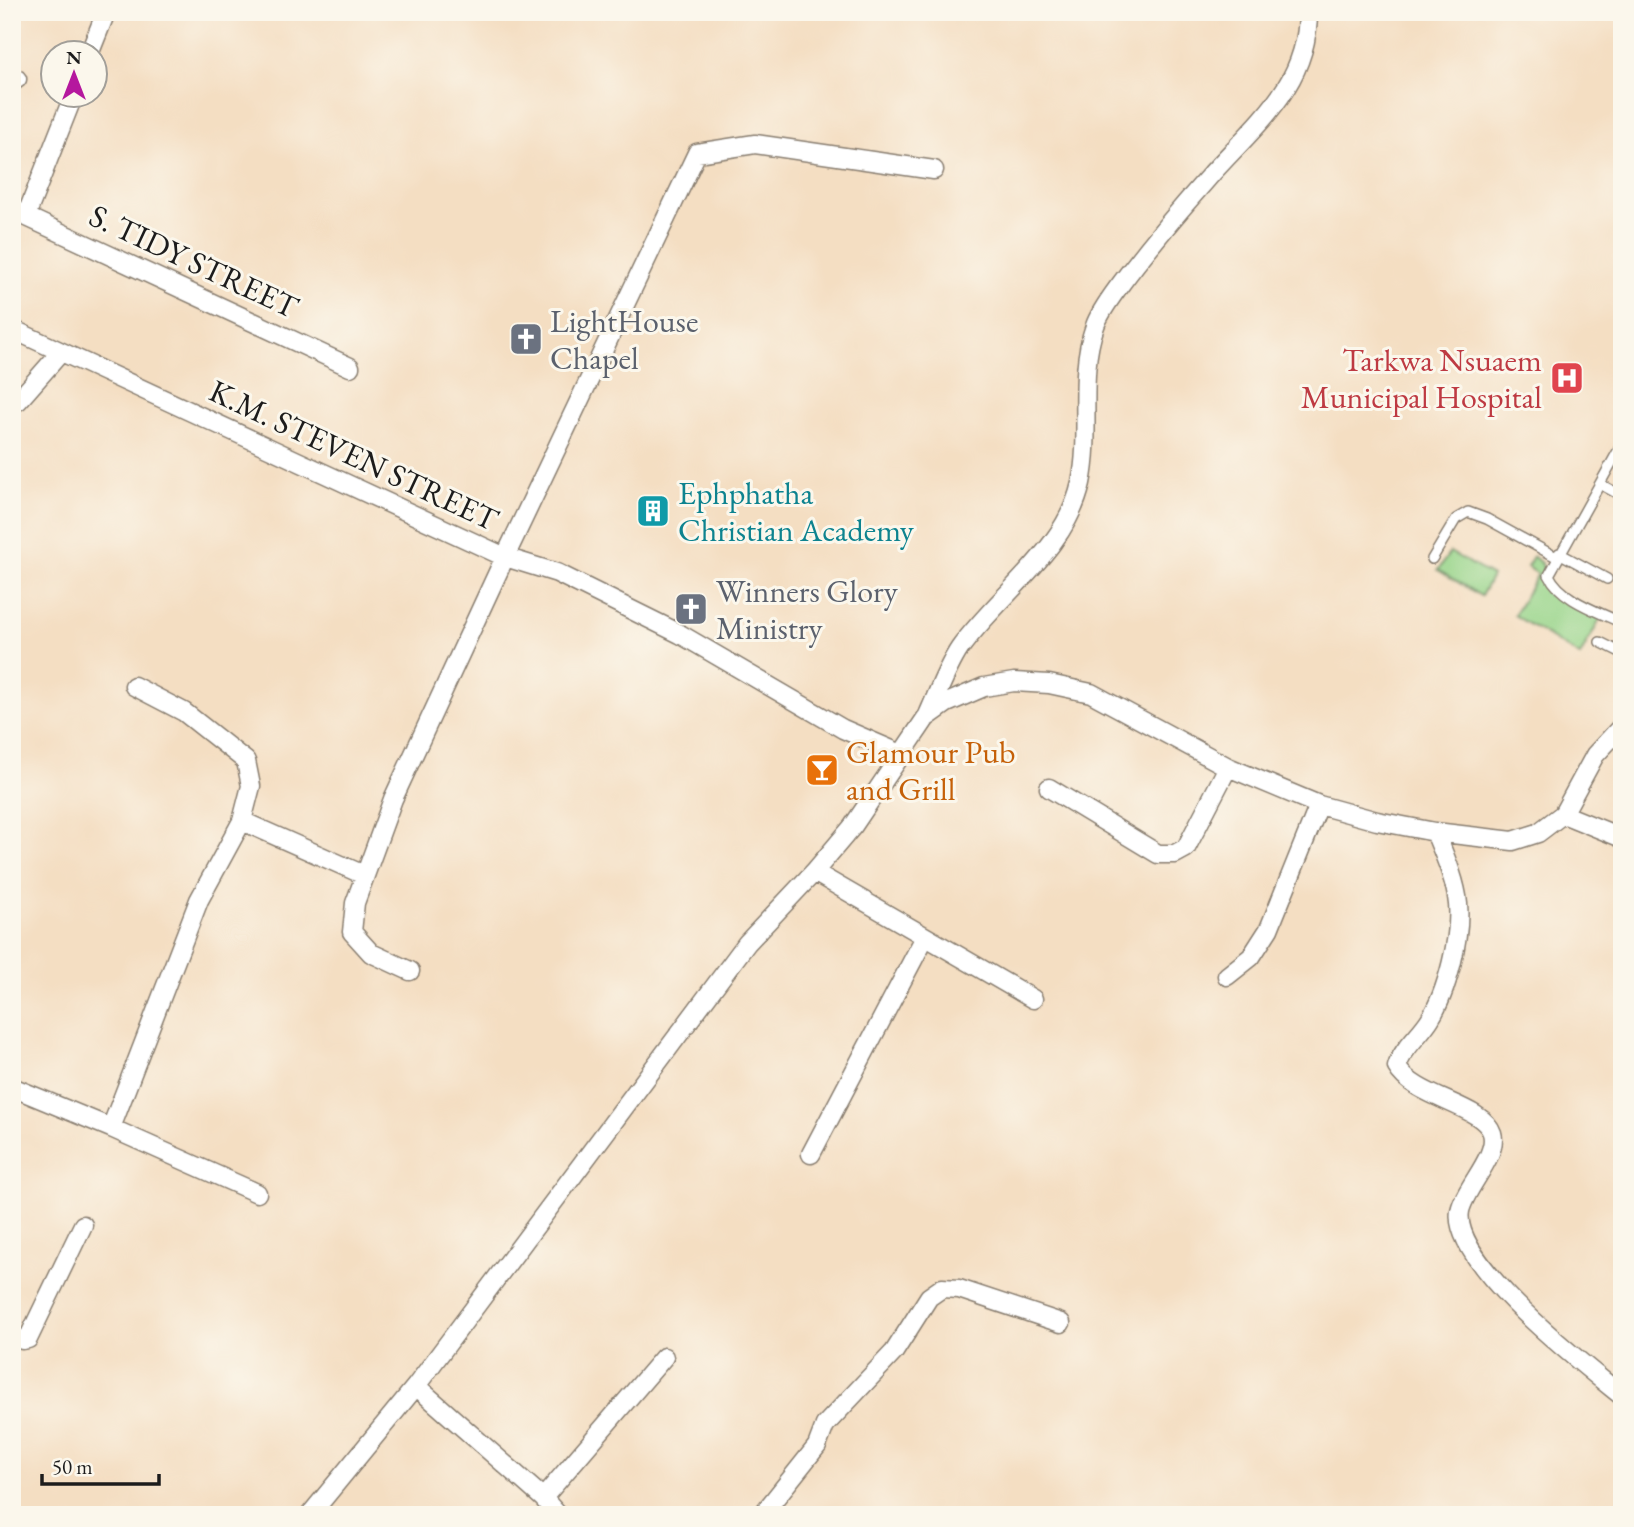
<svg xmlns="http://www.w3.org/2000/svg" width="1634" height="1527" font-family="'EB Garamond',serif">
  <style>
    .green { fill: #97d489; stroke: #5a7852; stroke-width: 2 }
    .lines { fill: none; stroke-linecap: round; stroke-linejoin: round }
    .service-casing { stroke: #887d6f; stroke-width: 12 }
    .minor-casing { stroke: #887d6f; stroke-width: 21 }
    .service { stroke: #fff; stroke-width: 9 }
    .minor { stroke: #fff; stroke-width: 18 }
    .labels { text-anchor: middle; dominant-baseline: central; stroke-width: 6; stroke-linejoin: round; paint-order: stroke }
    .street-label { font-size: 32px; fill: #1c1c1c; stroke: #fbf7ec }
    .worship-label { font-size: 32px; fill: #5b616d; stroke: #fbf7ec; text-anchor: start }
    .health-label { font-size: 32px; fill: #be3a42; stroke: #fbf7ec; text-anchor: end }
    .culture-label { font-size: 32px; fill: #0d838f; stroke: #fbf7ec; text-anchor: start }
    .food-label { font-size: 32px; fill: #c56008; stroke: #fbf7ec; text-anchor: start }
  </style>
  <rect width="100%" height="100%" fill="#fbf7ec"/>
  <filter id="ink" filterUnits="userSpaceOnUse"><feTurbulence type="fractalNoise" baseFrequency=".0143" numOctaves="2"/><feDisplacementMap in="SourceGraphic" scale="14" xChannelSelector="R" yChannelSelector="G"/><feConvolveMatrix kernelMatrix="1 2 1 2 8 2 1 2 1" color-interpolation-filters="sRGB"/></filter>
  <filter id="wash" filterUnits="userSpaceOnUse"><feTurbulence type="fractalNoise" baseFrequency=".00686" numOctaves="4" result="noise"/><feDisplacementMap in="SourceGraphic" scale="28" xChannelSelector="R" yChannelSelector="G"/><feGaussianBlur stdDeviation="1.57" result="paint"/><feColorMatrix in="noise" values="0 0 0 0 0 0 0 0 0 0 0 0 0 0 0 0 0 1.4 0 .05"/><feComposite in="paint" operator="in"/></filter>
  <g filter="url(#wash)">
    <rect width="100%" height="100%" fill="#f4dec2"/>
    <path class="green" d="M1450 552 1492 576 1481 596 1438 570Z
      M1533 556 1542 564 1549 588 1601 618 1580 656 1514 615 1538 574 1527 567Z"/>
  </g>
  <g filter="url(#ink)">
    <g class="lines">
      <defs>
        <path id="service" d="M1622 444 1549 575C1561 600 1597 611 1622 623
          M1600 484 1622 496
          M1559 553 1607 579
          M1432 559 1456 519 1468 512 1487 519 1558 558
          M1600 642 1622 653"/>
        <path id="minor" d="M90 52 106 12
          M12 77 17 79
          M12 210 350 367
          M26 216 74 94
          M12 329 505 557 697 153 755 144 934 170
          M12 402 18 401 61 352
          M928 715C938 693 947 667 960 648 998 595 1067 549 1081 483 1092 431 1077 376 1095 326 1099 314 1109 300 1117 289 1145 251 1176 214 1207 179 1252 127 1308 88 1308 12
          M1049 788 1158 854H1175L1186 848 1228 767
          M1563 814 1622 838
          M242 821 364 875
          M1435 832C1444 854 1456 881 1458 904 1461 936 1447 992 1430 1019 1420 1035 1402 1049 1397 1067 1414 1098 1483 1105 1492 1133 1499 1155 1465 1187 1460 1211 1451 1263 1584 1365 1622 1396
          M814 872 1033 999
          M410 971 371 953 352 932 355 903 393 799 505 557 557 573 680 634 843 729 901 754
          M1227 976 1251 957 1269 929 1319 805
          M12 1087 111 1128 199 900 242 821 251 786 246 761 184 712 134 686
          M111 1128 257 1193
          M811 1154 925 937
          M12 1336 22 1340 28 1339 83 1225
          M416 1386 543 1498 558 1515
          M543 1498 664 1357
          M310 1515 416 1386 747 943 814 872 853 826 926 718 947 703 984 687 1014 682 1049 684 1091 693 1228 767 1319 805 1377 821 1435 832 1513 841 1538 833 1563 814 1595 755 1622 726
          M762 1515 817 1446 825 1425 894 1352 929 1297 942 1288 959 1289 1061 1323"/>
      </defs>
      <use href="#service" class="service-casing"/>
      <use href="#minor" class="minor-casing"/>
      <use href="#service" class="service"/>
      <use href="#minor" class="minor"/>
    </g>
  </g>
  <defs>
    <symbol id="church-square" viewBox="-11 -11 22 22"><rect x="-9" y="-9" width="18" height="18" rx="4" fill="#6b7280" stroke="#fbf7ec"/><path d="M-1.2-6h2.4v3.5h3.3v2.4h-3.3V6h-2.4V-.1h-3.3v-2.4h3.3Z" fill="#fff"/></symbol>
    <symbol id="hospital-square" viewBox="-11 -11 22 22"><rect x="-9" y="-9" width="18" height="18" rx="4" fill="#e0444e" stroke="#fbf7ec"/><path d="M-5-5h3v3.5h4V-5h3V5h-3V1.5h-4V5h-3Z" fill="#fff"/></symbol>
    <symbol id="building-square" viewBox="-11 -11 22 22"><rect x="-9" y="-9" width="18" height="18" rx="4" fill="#0f9aa8" stroke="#fbf7ec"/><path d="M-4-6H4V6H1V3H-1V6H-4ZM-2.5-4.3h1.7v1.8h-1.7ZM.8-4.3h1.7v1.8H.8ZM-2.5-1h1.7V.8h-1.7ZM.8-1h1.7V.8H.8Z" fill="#fff"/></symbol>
    <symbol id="bar-square" viewBox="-11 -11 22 22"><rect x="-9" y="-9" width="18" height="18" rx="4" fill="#e8710a" stroke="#fbf7ec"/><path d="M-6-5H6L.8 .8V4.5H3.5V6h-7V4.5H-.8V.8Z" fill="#fff"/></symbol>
  </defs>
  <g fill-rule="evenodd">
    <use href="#church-square" x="507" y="320" width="38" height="38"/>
    <use href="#hospital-square" x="1548" y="359" width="38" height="38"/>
    <use href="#building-square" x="634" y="492" width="38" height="38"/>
    <use href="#church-square" x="672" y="590" width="38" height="38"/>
    <use href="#bar-square" x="803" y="751" width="38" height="38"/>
  </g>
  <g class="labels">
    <g class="street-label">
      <text transform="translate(194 261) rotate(25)">S. TIDY STREET</text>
      <text transform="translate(354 455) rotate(25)">K.M. STEVEN STREET</text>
    </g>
    <g class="worship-label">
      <text x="550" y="321">LightHouse<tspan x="550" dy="37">Chapel</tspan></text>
      <text x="716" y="591">Winners Glory<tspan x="716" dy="37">Ministry</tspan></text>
    </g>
    <g class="health-label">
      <text x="1542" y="360">Tarkwa Nsuaem<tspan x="1542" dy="37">Municipal Hospital</tspan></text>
    </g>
    <g class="culture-label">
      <text x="678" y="493">Ephphatha<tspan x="678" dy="37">Christian Academy</tspan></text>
    </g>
    <g class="food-label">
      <text x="846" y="752">Glamour Pub<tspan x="846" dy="37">and Grill</tspan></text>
    </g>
  </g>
  <rect width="1634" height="1527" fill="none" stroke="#fbf7ec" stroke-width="42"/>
  <g transform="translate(74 74)"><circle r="33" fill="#fbf7ec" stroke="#a29f99" stroke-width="2"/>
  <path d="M0-5L12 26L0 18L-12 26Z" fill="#b5179e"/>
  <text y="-10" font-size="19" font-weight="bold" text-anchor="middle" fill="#1c1c1c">N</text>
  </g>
  <path d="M42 1474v10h117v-10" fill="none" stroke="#1c1c1c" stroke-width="3.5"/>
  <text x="52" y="1474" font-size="21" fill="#1c1c1c" stroke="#fbf7ec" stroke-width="5" paint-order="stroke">50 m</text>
</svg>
